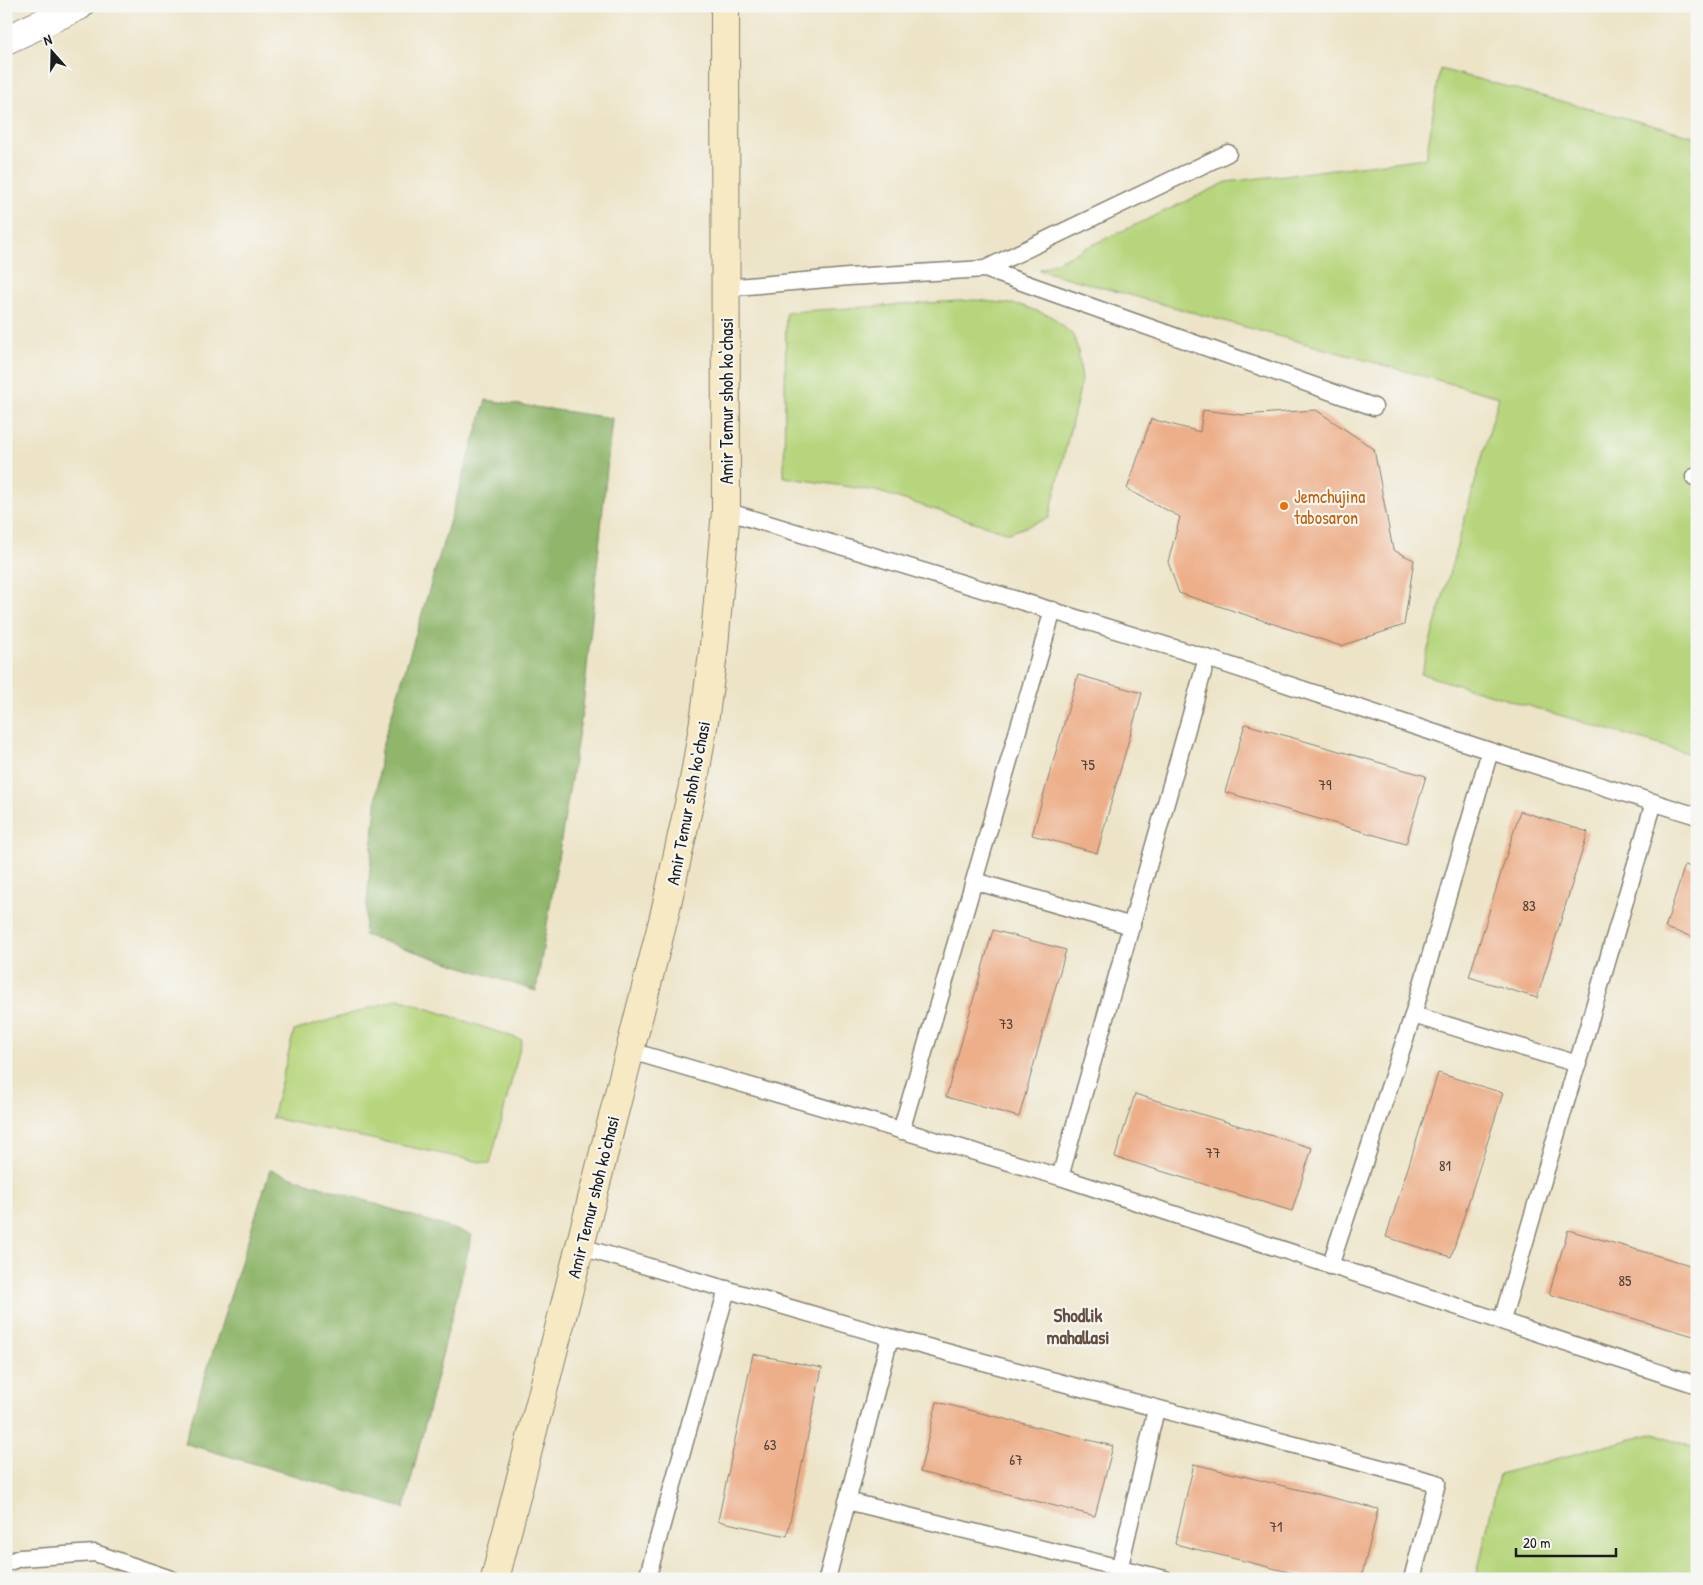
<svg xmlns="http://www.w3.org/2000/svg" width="1703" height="1585" font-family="'Patrick Hand',sans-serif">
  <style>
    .green { fill: #b6d57c; stroke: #69784c }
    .forest { fill: #90b66c; stroke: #566944 }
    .building { fill: #edaf8a }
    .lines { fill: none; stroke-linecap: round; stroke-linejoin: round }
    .lane-casing { stroke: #848072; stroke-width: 19 }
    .street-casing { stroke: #848072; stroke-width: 30 }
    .secondary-casing { stroke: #848072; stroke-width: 30 }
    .lane { stroke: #fff; stroke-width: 16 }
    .street { stroke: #fff; stroke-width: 28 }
    .secondary { stroke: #f7e9c3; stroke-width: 28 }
    .food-dot { fill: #e8710a; stroke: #f6f6f2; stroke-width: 2 }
    .labels { text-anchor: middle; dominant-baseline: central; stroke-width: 4.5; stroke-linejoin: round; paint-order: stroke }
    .number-label { font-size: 15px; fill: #504138 }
    .street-label { font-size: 18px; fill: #1c1c1c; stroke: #f6f6f2 }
    .food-label { font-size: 18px; fill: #c56008; stroke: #f6f6f2; text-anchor: start }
    .neighbourhood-label { font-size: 19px; font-weight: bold; fill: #654f42; stroke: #f6f6f2 }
  </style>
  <rect width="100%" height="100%" fill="#f6f6f2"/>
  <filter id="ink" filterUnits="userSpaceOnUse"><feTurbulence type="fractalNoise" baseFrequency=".02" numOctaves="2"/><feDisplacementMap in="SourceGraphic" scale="10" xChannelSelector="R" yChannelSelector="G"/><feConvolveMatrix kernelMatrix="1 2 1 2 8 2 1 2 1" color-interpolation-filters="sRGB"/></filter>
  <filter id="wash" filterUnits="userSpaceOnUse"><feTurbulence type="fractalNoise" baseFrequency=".0096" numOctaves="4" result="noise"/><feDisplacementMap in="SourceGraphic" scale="20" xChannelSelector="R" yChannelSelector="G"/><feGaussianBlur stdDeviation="1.12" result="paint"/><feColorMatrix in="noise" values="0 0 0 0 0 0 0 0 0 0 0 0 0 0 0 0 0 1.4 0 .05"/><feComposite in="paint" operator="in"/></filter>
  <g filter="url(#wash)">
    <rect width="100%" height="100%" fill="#ede4c8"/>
    <path class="green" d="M1440 69 1697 137V756L1421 674 1499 397 1039 270 1227 182 1426 158Z
      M975 300 1020 305 1051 316 1073 335 1078 350 1082 380 1049 518 1009 533 876 491 784 477 786 312Z
      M399 999 522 1040 490 1164 272 1118 294 1031Z
      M1655 1433 1697 1449V1579H1476L1499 1474Z"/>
    <path class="forest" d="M486 400 612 418 583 707 536 991 364 935 381 750Z
      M270 1170 472 1235 404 1508 184 1443Z"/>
    <g id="blocks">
      <path class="building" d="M1203 410 1242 415 1316 410 1374 449 1393 550 1414 560 1404 625 1341 646 1179 593 1168 562 1180 517 1127 489 1151 419 1200 432Z
        M1078 675 1142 693 1097 853 1032 835Z
        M1245 724 1426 776 1406 844 1225 792Z
        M1520 811 1588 832 1537 998 1469 977Z
        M1685 865 1697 869V938L1665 928Z
        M993 930 1066 950 1019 1117 946 1097Z
        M1438 1073 1503 1093 1451 1257 1386 1237Z
        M1135 1094 1312 1148 1292 1211 1115 1157Z
        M1568 1230 1697 1267V1337L1549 1294Z
        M753 1354 822 1368 787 1536 718 1521Z
        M937 1402 1113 1446 1095 1516 920 1472Z
        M1194 1464 1378 1509 1361 1579H1317L1175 1544Z"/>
    </g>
  </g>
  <g filter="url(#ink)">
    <use href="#blocks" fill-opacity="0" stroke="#848072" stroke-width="1"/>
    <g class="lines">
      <defs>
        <path id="lane" d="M985 269 1228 153
          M726 288 849 277 985 269 1374 407
          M1694 477 1697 478
          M726 511 1207 658 1490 751 1697 816
          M974 881 1132 926
          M1413 1015 1578 1064
          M631 1051 1060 1177 1697 1385
          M901 1131 1053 610
          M1060 1177 1207 658
          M581 1247 890 1337 1437 1483 1412 1579
          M1330 1266 1413 1015 1490 751
          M1502 1320 1654 802
          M847 1501 1165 1579
          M6 1563 20 1558 95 1553 171 1579
          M647 1579 727 1289
          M827 1579 890 1337
          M1117 1579 1156 1409"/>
        <path id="street" d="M6 40 79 6"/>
        <path id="secondary" d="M495 1579 664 917 693 786 705 715 714 646 726 511 725 6"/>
      </defs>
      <use href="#lane" class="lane-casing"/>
      <use href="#street" class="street-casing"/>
      <use href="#secondary" class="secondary-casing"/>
      <use href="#lane" class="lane"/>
      <use href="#street" class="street"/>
      <use href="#secondary" class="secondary"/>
    </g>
  </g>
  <circle class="food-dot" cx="1284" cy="506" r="5"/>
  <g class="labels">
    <g class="number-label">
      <text x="1088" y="764">75</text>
      <text x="1325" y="784">79</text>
      <text x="1529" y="905">83</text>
      <text x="1006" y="1023">73</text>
      <text x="1213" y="1152">77</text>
      <text x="1445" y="1165">81</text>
      <text x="1625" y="1280">85</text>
      <text x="770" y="1444">63</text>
      <text x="1016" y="1459">67</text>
      <text x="1276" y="1526">71</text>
    </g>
    <g class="street-label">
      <text transform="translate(726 401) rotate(-90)">Amir Temur shoh ko‘chasi</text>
      <text transform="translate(688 803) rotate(-79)">Amir Temur shoh ko‘chasi</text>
      <text transform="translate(593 1197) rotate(-76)">Amir Temur shoh ko‘chasi</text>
    </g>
    <g class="food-label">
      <text x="1294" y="496">Jemchujina<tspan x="1294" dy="21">tabosaron</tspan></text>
    </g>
    <g class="neighbourhood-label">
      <text x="1078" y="1315">Shodlik<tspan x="1078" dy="22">mahallasi</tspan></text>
    </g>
  </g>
  <rect width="1703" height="1585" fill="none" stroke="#f6f6f2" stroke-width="25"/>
  <g transform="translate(52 52) rotate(340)" stroke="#f6f6f2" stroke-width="4" paint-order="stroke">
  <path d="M0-4L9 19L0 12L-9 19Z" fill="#1c1c1c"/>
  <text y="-8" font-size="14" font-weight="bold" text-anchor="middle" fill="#1c1c1c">N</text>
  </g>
  <path d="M1516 1548v8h100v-8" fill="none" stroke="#1c1c1c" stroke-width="2.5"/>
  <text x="1523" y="1548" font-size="15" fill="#1c1c1c" stroke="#f6f6f2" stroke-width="4" paint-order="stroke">20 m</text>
</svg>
